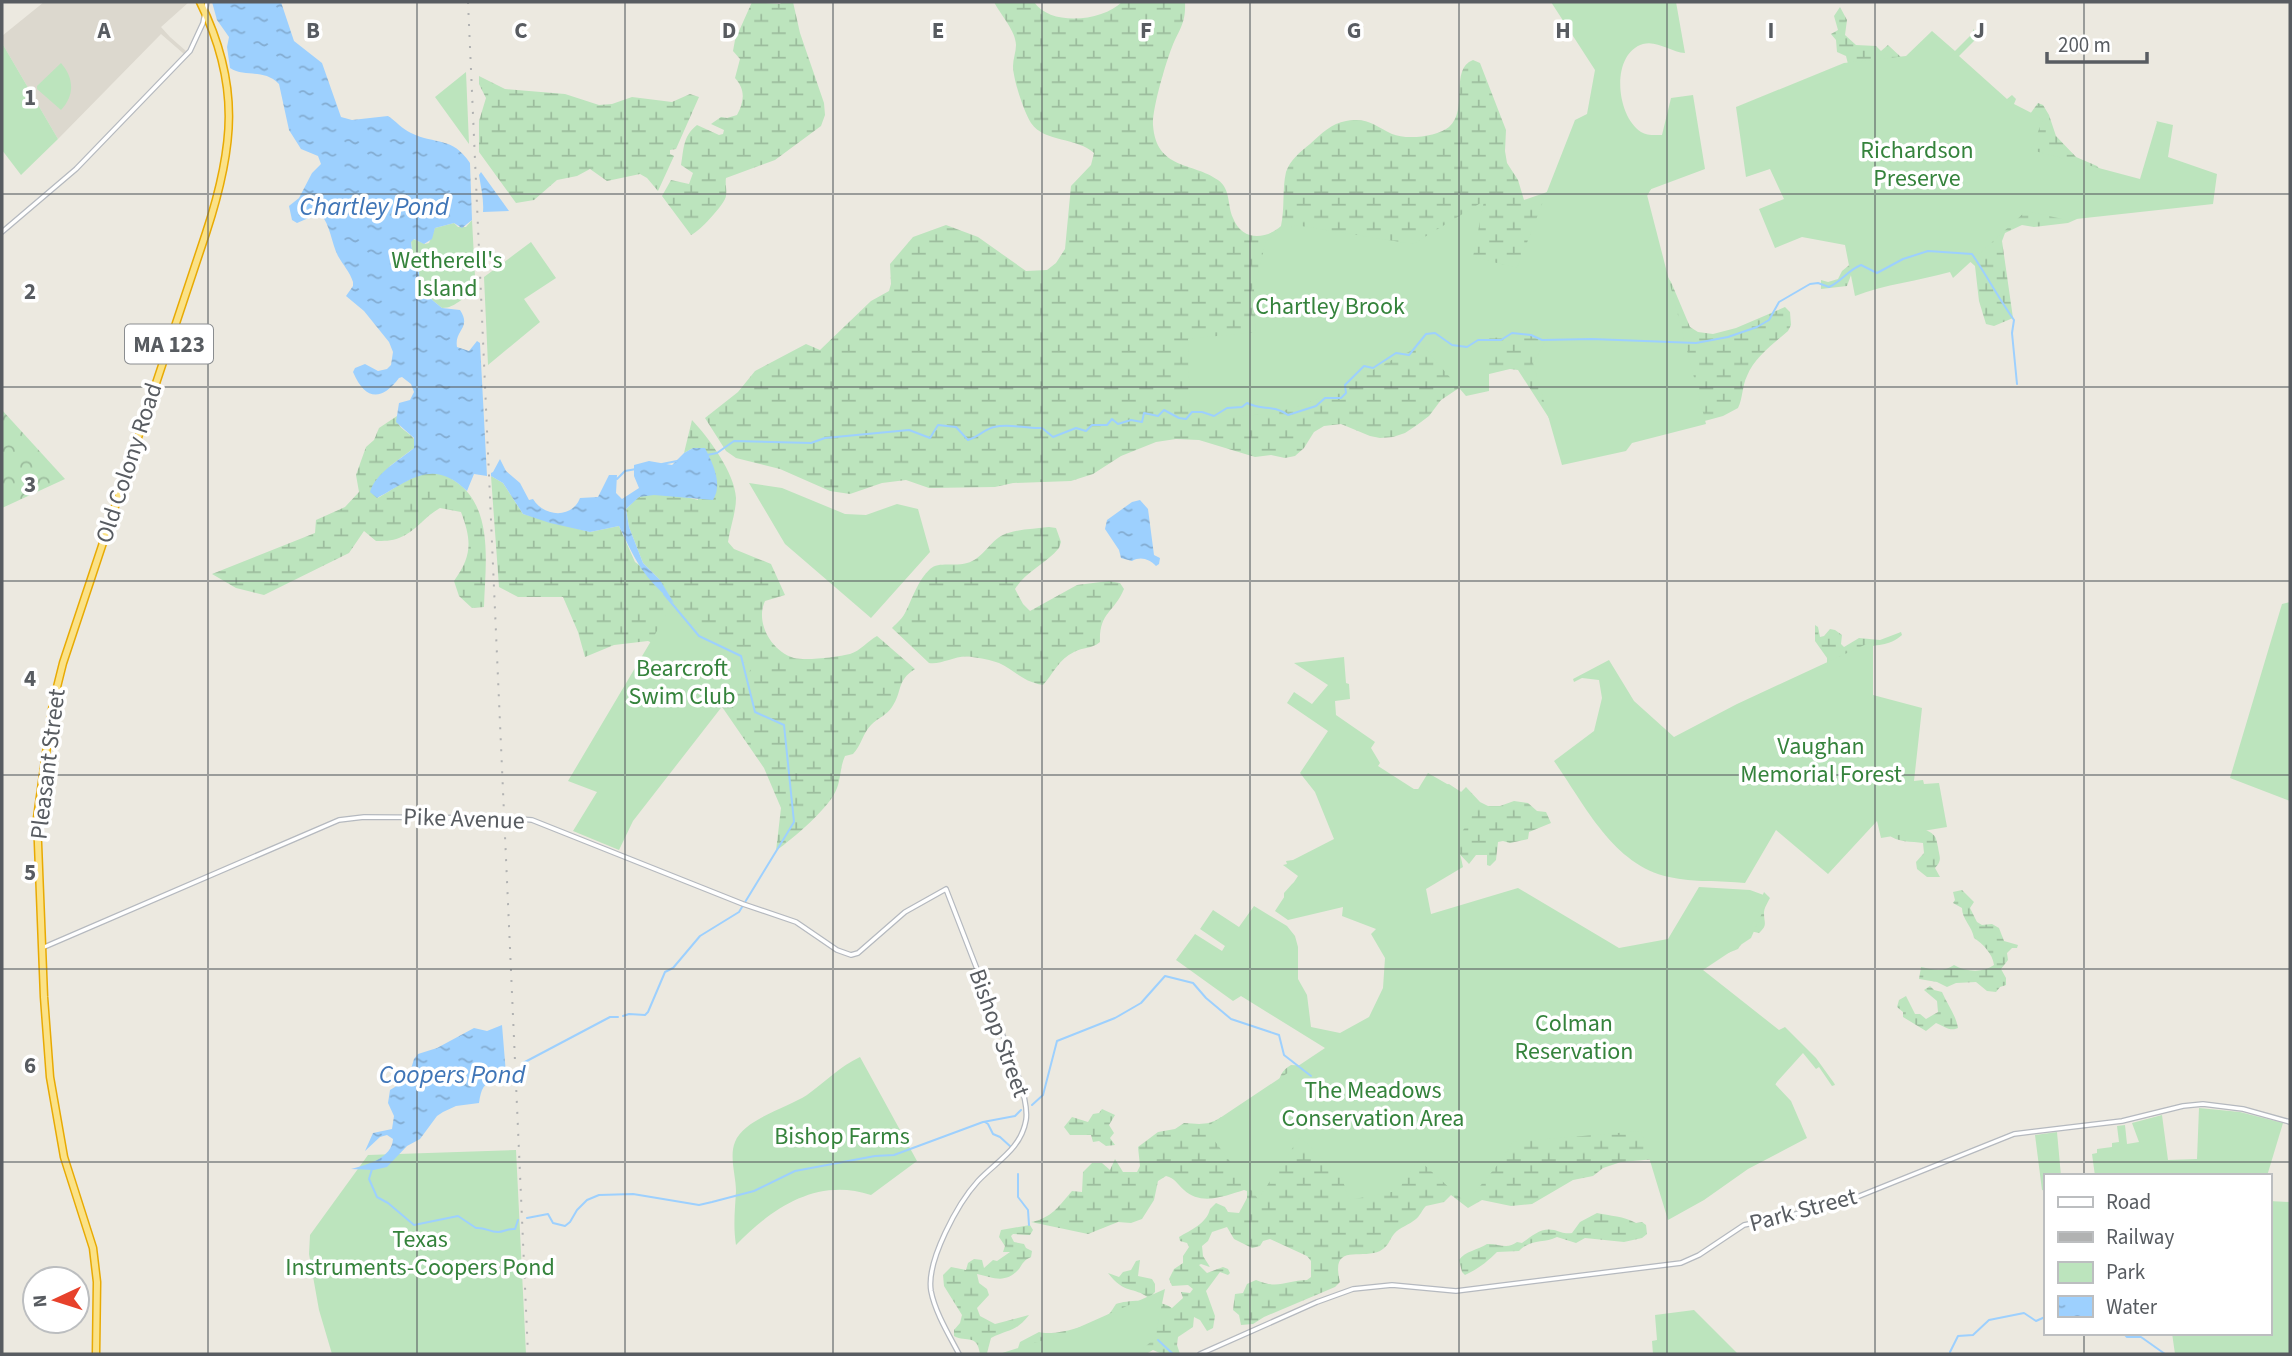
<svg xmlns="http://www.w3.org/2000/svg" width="2292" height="1356" font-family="'Source Sans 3',sans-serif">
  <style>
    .education { fill: #dcd8ce }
    .forest { fill: url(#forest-crowns) }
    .wetland { fill: url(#wetland-marsh) }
    .green { fill: #bce4bd }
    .water { fill: url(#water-ripples) }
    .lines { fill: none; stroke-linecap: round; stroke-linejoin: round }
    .stream { stroke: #9dd0fe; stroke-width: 2 }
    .secondary-casing { stroke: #b5b9bf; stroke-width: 6 }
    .highway-casing { stroke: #e8aa03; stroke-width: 9 }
    .secondary { stroke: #fff; stroke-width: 3.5 }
    .highway { stroke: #fbe287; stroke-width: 6 }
    .rail { stroke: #b1b2b2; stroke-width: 2; stroke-dasharray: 2 9; stroke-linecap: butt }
    .secondary-bridge-casing { stroke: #b5b9bf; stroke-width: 6; stroke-linecap: butt }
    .secondary-bridge { stroke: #fff; stroke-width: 3.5 }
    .grid { fill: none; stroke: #585c61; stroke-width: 2; stroke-opacity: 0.55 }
    .labels { text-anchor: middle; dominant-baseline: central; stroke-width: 7; stroke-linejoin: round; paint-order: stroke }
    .shield { fill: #fff; stroke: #8a8d90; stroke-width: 2 }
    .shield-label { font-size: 23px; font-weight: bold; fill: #585c61 }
    .park-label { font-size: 24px; fill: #35833c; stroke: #fff }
    .street-label { font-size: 24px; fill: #585c61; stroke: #fff }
    .water-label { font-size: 26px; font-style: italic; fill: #3f75b7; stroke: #fff }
    .grid-label { font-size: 23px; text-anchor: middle; font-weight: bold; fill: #585c61; stroke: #fff; stroke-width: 7; stroke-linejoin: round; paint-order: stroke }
  </style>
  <defs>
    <pattern id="forest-crowns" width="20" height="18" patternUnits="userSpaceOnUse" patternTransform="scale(1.75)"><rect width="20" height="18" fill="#bce4bd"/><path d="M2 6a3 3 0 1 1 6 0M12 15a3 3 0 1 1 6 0" fill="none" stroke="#9cbc9d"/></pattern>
    <pattern id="wetland-marsh" width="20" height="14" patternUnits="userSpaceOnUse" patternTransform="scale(1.75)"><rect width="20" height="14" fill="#bce4bd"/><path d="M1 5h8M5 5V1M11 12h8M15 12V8" fill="none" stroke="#9cbc9d"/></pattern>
    <pattern id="water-ripples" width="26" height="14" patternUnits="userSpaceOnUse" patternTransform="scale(1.75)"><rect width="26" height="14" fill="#9dd0fe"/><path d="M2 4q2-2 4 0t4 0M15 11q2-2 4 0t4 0" fill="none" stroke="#83acd1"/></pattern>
  </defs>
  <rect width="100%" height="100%" fill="#ece9e0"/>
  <path class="education" d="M44 2H189L161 27 170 37 186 51 184 54 161 34 58 139 2 43V36Z"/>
  <path class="forest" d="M2 410 65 479 2 508Z"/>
  <path class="wetland" d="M752 2 780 4 782 2H793L800 33 824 103 825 115 821 126 775 160 726 178C725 184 727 189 726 196 725 204 698 233 691 235L662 196 671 180 689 184 693 173 681 165C684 150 682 137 697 125L719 135 723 134 724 130 711 124 721 117 727 118 737 115C744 102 746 90 735 78L740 59 733 51 735 40Z
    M994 2H1034C1051 27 1103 21 1122 2H1185C1186 23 1180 28 1172 47 1166 62 1152 109 1153 125 1156 170 1193 162 1218 180 1231 189 1227 205 1233 218 1242 241 1265 240 1281 226 1285 208 1282 189 1286 172 1290 160 1301 151 1310 144 1321 134 1332 123 1346 121 1368 117 1375 126 1392 134 1406 140 1437 137 1449 127 1469 110 1449 69 1473 60L1480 63 1506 130 1505 151 1507 163 1518 180 1524 200 1553 190 1657 179 1644 201 1658 263 1671 282 1690 327 1698 332 1713 334 1736 328 1785 307 1790 312 1791 325 1788 331C1773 344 1754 358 1747 376 1742 386 1743 398 1738 408L1723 416 1664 432 1556 429 1518 370 1510 369 1485 375 1459 388 1441 400 1429 416 1417 425 1405 433 1393 437 1380 438 1370 436 1341 424 1324 426 1314 432 1304 448 1295 456 1285 458 1271 455 1255 457 1199 440 1176 439 1156 442 1121 456 1093 474 1071 481 1013 483 995 487 929 488 906 480 882 483 850 494 830 491 780 469 736 458 726 451 705 418 738 392 755 371 806 344 820 350 871 301 889 291 891 284 890 264 913 237 946 225 978 237 1026 271 1047 270 1056 263 1065 249 1071 186 1091 165 1094 153C1077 137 1045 143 1031 123 1024 112 1013 79 1013 66 1013 59 1016 52 1016 45 1016 31 1000 14 994 2Z
    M1840 7 1847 20 1845 35 1856 45 1876 46 1881 51 1888 45 1903 59 1849 68 1846 56 1837 52 1836 40 1831 34 1838 30 1834 16Z
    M479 76 505 89 565 94 599 105 612 104 632 97 672 102 690 94 699 97 676 149 670 150V154L674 156 658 191 647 178 640 174 607 181 590 169 577 176 557 180 534 200 516 203 479 152V121L486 98 479 84Z
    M2038 103 2043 105 2049 115 2056 136 2076 157 2097 166 2108 179 2077 219 2068 223 2034 227 2022 225 2005 233 2002 241 2013 318 1994 326 1986 324 1979 301 1975 266 1966 258 1851 275 1847 286 1821 289V280L1828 282 1838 279 1842 271 2025 121Z
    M397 416C396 428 407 430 414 439V448L390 466 378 498C395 488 416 472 436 472 443 472 450 478 455 481 495 508 485 566 484 607L472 608 459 596 454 581C472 556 472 541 461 512L440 508C425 516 414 533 399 538 392 541 383 541 376 541L364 531 349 553 264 595 236 588 212 574 315 533 316 520 345 507 359 492 356 475 366 447 374 440 379 428Z
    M692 420C708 437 735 473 736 498 736 513 730 527 728 542L734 549 771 564 785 595 765 601C755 622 771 651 794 658 806 661 838 657 850 654 860 651 868 641 877 636L915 669C896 681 903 691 892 707 887 715 878 718 871 725 863 733 861 746 853 754L845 756C840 767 841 778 837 788 830 808 793 838 776 851L781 808 764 768 718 701 707 669 648 641 614 645 585 657 578 632 563 597H518L499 587 491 476 503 483 523 514 590 532 619 526 635 562 660 580 643 563 629 527 626 509C630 506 635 499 639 497 653 491 685 496 698 500L693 448 684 453Z
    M1049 527 1056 528 1061 542 1059 548C1046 564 1026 571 1015 589L1023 604 1030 611 1077 585 1109 581 1120 583 1124 589C1114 613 1099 612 1100 642 1092 649 1083 647 1074 652 1059 659 1053 674 1043 685 1023 682 1016 671 999 663 991 660 980 658 972 657 956 654 943 665 929 663L892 628C897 623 903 618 906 611 913 597 918 580 930 569 939 561 955 567 967 563 982 559 988 544 1001 536 1014 529 1034 529 1049 527Z
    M1815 625 1818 627 1820 637 1824 636 1830 629 1835 630 1842 635 1841 644 1844 647 1859 638 1880 640 1901 632 1902 635C1889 647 1876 644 1860 648L1855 657 1926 830C1936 835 1936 837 1938 847 1939 856 1943 860 1935 868L1940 877H1927L1917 869 1916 862 1924 853 1923 843C1912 841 1897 843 1888 834L1827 664V658L1815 641Z
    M1449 784 1461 792 1466 787 1480 802 1488 806H1500L1514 801 1528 803 1537 811 1546 812 1551 823 1529 832 1528 839 1510 843 1503 841 1498 842 1496 860 1490 866 1487 865V855H1476L1469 864 1451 845 1284 902V893L1292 884 1412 789H1428Z
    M1962 890 1974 902 1970 908 1977 922 1982 925 1992 924 1999 928 2004 941 2018 945 2017 948H2012L2007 953 2008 960 2001 969 2006 978V985L2000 987 1996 992 1987 991 1976 982 1956 983 1947 987 1937 982 1919 979 1921 967C1934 970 1944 972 1954 965 1966 972 1983 973 1994 965 1993 954 1982 943 1974 938 1972 926 1962 919 1962 908L1953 903 1955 900 1953 892Z
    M1764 892 1770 898C1768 902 1764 908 1764 913 1764 923 1768 925 1759 933L1750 931 1738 949 1688 969 1782 1072 1774 1087 1656 1159 1621 1162 1603 1168 1593 1176 1573 1180 1532 1204 1511 1206 1482 1200 1468 1208 1451 1195 1444 1202 1426 1206C1422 1210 1420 1216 1416 1219 1409 1225 1400 1227 1394 1234 1389 1240 1389 1246 1380 1251 1361 1260 1330 1242 1340 1282L1335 1287 1264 1317 1253 1324 1241 1325 1239 1315 1233 1310 1235 1294 1243 1293 1247 1284 1256 1280C1278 1290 1287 1280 1307 1280L1311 1277V1261L1307 1256 1270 1239 1263 1241 1260 1246 1252 1248 1234 1239 1227 1227 1212 1232 1208 1241 1202 1246 1203 1256 1210 1267 1201 1264 1199 1265 1207 1273 1223 1267 1228 1269 1230 1273 1228 1275 1220 1272 1206 1291 1215 1316 1213 1328 1207 1331 1200 1320 1194 1317 1193 1327 1178 1337 1177 1345 1180 1354H1162L1153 1350 1146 1354H1016L1020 1342 1039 1332C1055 1337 1096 1324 1109 1314 1111 1312 1114 1307 1116 1304 1129 1299 1160 1299 1172 1308L1183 1298 1181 1292 1190 1293 1193 1289 1188 1285 1172 1286 1169 1279 1174 1269 1183 1263V1256L1189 1247 1187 1243 1180 1241 1179 1237C1191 1230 1207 1223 1210 1209L1216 1203 1225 1207 1228 1212 1239 1213 1247 1198V1191L1244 1190C1225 1196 1201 1206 1184 1190 1177 1184 1175 1178 1166 1176L1158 1181 1154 1200 1142 1219 1131 1223 1118 1222 1088 1234 1031 1222C1052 1218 1059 1206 1072 1191L1082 1192 1083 1172 1092 1163H1102L1110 1170 1115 1159 1123 1172H1137L1140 1166 1138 1147 1158 1132 1175 1129 1184 1123C1198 1124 1209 1126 1221 1117L1225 1119 1278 1088C1279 1077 1281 1071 1291 1065L1310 1066 1587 982 1761 899Z
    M1930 986 1934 990 1942 992C1947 1004 1956 1015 1958 1028 1950 1032 1944 1026 1936 1023L1926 1031 1903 1017V1012L1897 1007 1899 1000 1906 996 1915 1014H1920L1926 1019 1938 1012 1937 1001 1924 990Z
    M1102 1109 1115 1115 1109 1125 1114 1133 1110 1138 1115 1145 1106 1146 1099 1141 1093 1142 1091 1135H1070L1064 1127 1072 1117 1088 1122 1093 1114 1099 1113Z
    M1597 1213C1610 1216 1624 1216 1636 1223L1642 1222 1646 1225 1647 1234 1642 1238 1624 1242 1585 1238 1576 1243 1557 1237C1544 1244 1531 1238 1519 1251L1497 1252C1487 1262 1478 1269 1465 1275L1462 1272 1459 1260C1465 1251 1478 1250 1487 1244 1498 1243 1507 1250 1517 1242L1522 1243C1532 1236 1541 1227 1554 1230 1561 1232 1564 1234 1572 1233L1580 1222Z
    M1030 1225 1033 1230 1030 1235 1013 1234 1011 1236 1014 1242 1024 1244 1026 1248 1032 1251 1031 1257C1024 1260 1023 1263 1019 1269 1006 1284 994 1278 977 1274L979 1283 987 1289 989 1295 977 1308 980 1316 995 1324 1029 1315C1016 1332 1009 1329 991 1338L987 1353 980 1354C977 1333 967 1343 954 1336V1330L960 1323 962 1315 944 1286 943 1275 951 1267 966 1270 968 1263 974 1259 982 1260 984 1268 993 1260 997 1261 1010 1252H1003L1005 1246 999 1237 1001 1230Z
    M1140 1260 1138 1276 1152 1279 1155 1284V1292L1149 1298C1133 1286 1125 1295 1108 1273L1119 1277 1123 1272 1131 1270 1136 1261Z"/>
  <path class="green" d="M1551 2H1676L1685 53C1671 52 1657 40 1643 44 1610 54 1616 116 1641 132 1647 136 1655 135 1662 135L1671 98 1693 95 1705 169 1646 191 1706 424 1632 443 1626 451 1562 465 1533 363 1549 335 1489 338V391L1466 396 1423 346C1372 365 1330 402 1276 412 1247 418 1219 415 1190 417L1188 339 1256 332 1254 290 1266 241 1295 225 1413 244 1484 201 1473 257 1517 268 1575 120 1587 114 1595 70Z
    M1973 29 1981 37 1977 38 1959 56 2007 99 2012 95 2016 99 2014 104 2043 119 2031 150 2140 179 2157 122 2156 121 2173 125 2168 157 2217 174 2213 204 2067 220 2026 211 1953 278 1950 272C1919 281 1885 284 1855 296L1845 245 1802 237 1775 248 1759 209 1784 199 1770 169 1746 177 1736 107 1844 63 1906 56 1932 31 1955 51 1973 33Z
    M2 43 58 139 21 175 2 150Z
    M61 63C74 78 75 95 61 110L37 89V86Z
    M466 72 469 144 435 97Z
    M472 220 476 295C460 296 457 308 442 308L420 290 419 272 414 267 411 241 413 239 425 244 429 243 435 228 454 223 458 227H466Z
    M531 242 556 278 524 299 540 322 488 365 484 277Z
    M749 483 782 488 845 514 866 515 897 504 918 509 930 552 871 618 785 544Z
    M2290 602V801L2230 778 2282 604Z
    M670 609 752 668 633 821 619 850 573 831 597 792 568 781Z
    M1873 641V695L1922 708 1914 781 1923 780 1924 784 1939 783 1947 827 1881 838 1877 821 1828 874 1776 830 1745 883C1720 880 1694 883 1669 877 1613 865 1585 805 1554 761L1594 731 1602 698 1599 680 1582 678 1574 682 1573 679 1609 660 1634 701 1674 737 1737 704Z
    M1344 657 1346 683 1349 684 1350 699 1335 701 1336 715 1375 742 1371 748 1380 763 1378 766 1417 791 1428 773 1480 803 1457 840 1463 867 1426 889 1431 914 1518 888 1619 948 1668 939 1699 887 1750 890 1769 897 1751 938 1703 970 1779 1030 1785 1027 1816 1058 1834 1083 1835 1085 1832 1086 1819 1067 1816 1069 1803 1053 1775 1084 1791 1101 1807 1138 1748 1169 1704 1200 1668 1220 1641 1131 1513 1142 1500 1162 1466 1203 1419 1160 1397 1191 1349 1200 1342 1178 1300 1137 1258 1199 1205 1128 1325 1048 1241 996 1233 1001 1176 960 1195 934 1222 951 1225 946 1200 929 1213 910 1239 927 1254 906 1287 926 1295 936 1298 947V979L1307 995 1311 1027 1340 1033 1369 1017 1383 988 1385 958 1371 934 1376 929 1342 916 1343 907 1288 920 1275 911 1298 876 1283 865 1287 864 1286 861 1293 860 1334 839 1315 792 1300 773 1328 731 1287 703 1294 692 1312 704 1328 685 1294 663Z
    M860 1057 917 1161 871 1195C817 1177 772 1208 736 1245 733 1226 735 1210 736 1191 736 1176 729 1156 735 1142 744 1119 787 1108 807 1095 825 1082 839 1067 860 1057Z
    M2199 1108 2240 1112 2283 1123 2267 1176H2095L2092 1154 2097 1153V1149L2112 1147V1143L2119 1142 2117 1126 2125 1125 2127 1144 2139 1142 2132 1123 2162 1115 2168 1160 2197 1159Z
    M2057 1132 2061 1176H2045V1191L2042 1190 2035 1135Z
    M516 1150 526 1354H332L319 1310 309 1254 310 1235 368 1155Z
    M2269 1201 2290 1202V1354H2175L2172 1333H2269Z
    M1165 1289 1155 1338 1137 1354H999L1066 1333Z
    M1694 1310 1738 1354H1653L1652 1341 1657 1340 1655 1315Z"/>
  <path class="water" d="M212 2H281L294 41 322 63 341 117 352 120 388 116C396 121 402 129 411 133 436 145 452 136 470 163L472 220 462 228 454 223 435 228 432 239 424 244 414 239 411 242 414 267 419 272 420 290 442 308 460 310C472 328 454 330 457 347L469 351 477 341 480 343 487 476 474 474 467 491C433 458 412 479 377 498L370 492C376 472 400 460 414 448V438L396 422 399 403 410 400 414 392 411 384 402 377 399 378C381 402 365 400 353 372L355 368 365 364 378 371 387 369 391 365 393 352 389 342 364 311 346 296 353 286V282C350 272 343 265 338 256 331 242 331 226 320 213L297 223 292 220 289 206 299 198 312 173 321 164 318 156 301 149 289 130 279 84C264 68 245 78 230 68L227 47 229 37 217 20Z
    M481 172 509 211 483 212C484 200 481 188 479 175Z
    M693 448H705C713 464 723 484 713 500L654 495 639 497 626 509 629 527 643 563 660 580 674 603C643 577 636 562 619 526L590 532 550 523 523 514 503 483 491 476V473L493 472 500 459 506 471 520 483 529 500 533 499C544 517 572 519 580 498L598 497 609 475H617L616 493 622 499 639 488 634 476V465L649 461 672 465 684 453Z
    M1140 500 1148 509 1154 555 1160 558 1159 564 1156 566C1149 559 1141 556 1132 561L1121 558 1119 550 1105 529 1107 520 1132 502Z
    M502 1025 507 1086C487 1080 482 1082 479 1103L456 1106 443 1112 437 1116 420 1139 407 1146 387 1167 374 1170 351 1169C367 1165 392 1158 393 1139L387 1135 380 1137 365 1151 373 1133 392 1129 394 1116 388 1103 390 1090 408 1079 414 1059 418 1054 437 1048 474 1028 487 1031Z"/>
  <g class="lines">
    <path class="stream" d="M707 455 717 453 734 441 811 443 825 438 909 430 930 438 938 425 956 427 968 440C978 437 985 429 994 427 1011 423 1025 429 1042 428L1053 437 1076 428 1086 431 1092 425H1107L1112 419 1118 424 1131 420 1142 422 1144 413 1158 416 1164 410 1179 418 1186 419 1192 412H1202L1214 416 1227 408 1242 407 1247 403C1263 411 1272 404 1288 415L1316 406 1325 398H1341L1346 393 1345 385 1364 366 1373 368 1396 353 1409 355 1426 334 1435 333 1452 345 1467 347 1478 340H1501L1512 333 1531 335 1542 340 1592 339 1696 343 1728 337 1757 327 1769 320 1779 302 1810 284 1818 283 1829 287C1842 281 1848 270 1861 265L1877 273 1903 259 1928 251 1972 254C1987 276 1999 299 2014 320L2012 333 2017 384
      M662 464 677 461
      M617 479 625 471 636 469
      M623 1016 629 1014 645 1015 648 1012 665 972 673 968 700 936 739 912 794 822 784 725 755 712 741 656 699 636 664 594
      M523 1063 610 1017H618
      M1032 1105 1043 1095 1057 1041 1115 1018 1141 1003 1165 976 1193 983 1206 998 1231 1019 1279 1035 1284 1055 1311 1076
      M985 1122 988 1124 993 1134 1000 1137 1011 1147
      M372 1169 369 1179 377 1197 388 1203 414 1225 458 1216 476 1228C485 1227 489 1232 498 1232 504 1232 508 1228 515 1229L518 1220
      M1018 1174V1197L1028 1210 1029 1225
      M527 1218 548 1214 553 1223 565 1226 570 1222 577 1210 587 1200 599 1195 633 1194 699 1205 712 1202 754 1191 795 1171 875 1156 894 1155 983 1122 1015 1116 1021 1110
      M2123 1333 2127 1337H2141L2165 1354
      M1158 1340 1173 1354
      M1950 1352 1958 1336 1973 1335 1989 1320 2024 1313 2036 1321 2045 1317"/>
    <defs>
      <path id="secondary" d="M2 232 76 169 190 51 203 23 207 2
        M508 818 532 820 743 904 796 922 837 950 851 955 858 953 905 912 946 889C962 931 978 972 994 1013 1003 1038 1030 1095 1026 1120 1021 1149 997 1161 978 1181 958 1203 926 1261 931 1291 935 1312 949 1335 959 1354
        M42 948 339 820 364 817 500 818
        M1200 1354 1317 1302 1353 1289 1392 1285 1456 1291 1681 1263 1699 1255 1744 1225 1837 1205 2014 1134 2122 1121 2183 1106 2203 1104 2243 1109 2290 1122"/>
      <path id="highway" d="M96 1354 97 1282 93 1248 64 1157 50 1077 44 997 37 818 53 703 63 663 206 233C234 148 241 85 200 2"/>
    </defs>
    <use href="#secondary" class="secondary-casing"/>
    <use href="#highway" class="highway-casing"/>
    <use href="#secondary" class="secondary"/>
    <use href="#highway" class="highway"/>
    <path class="rail" d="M468 2 528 1354"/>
    <defs>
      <path id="secondary-bridge" d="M500 818H508"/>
    </defs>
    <use href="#secondary-bridge" class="secondary-bridge-casing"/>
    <use href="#secondary-bridge" class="secondary-bridge"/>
  </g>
  <path class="grid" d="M208 2V1354M417 2V1354M625 2V1354M833 2V1354M1042 2V1354M1250 2V1354M1459 2V1354M1667 2V1354M1875 2V1354M2084 2V1176M2 194H2290M2 387H2290M2 581H2290M2 775H2290M2 969H2290M2 1162H2290M2084 1333V1354"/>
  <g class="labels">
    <rect class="shield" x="125" y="324.5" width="88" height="39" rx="5"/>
    <g class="shield-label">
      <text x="169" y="344">MA 123</text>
    </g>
    <g class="park-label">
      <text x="1917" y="150">Richardson<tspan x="1917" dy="28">Preserve</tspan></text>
      <text x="447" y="260">Wetherell's<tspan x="447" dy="28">Island</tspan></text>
      <text x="1330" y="306">Chartley Brook</text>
      <text x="682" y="668">Bearcroft<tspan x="682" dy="28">Swim Club</tspan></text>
      <text x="1821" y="746">Vaughan<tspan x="1821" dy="28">Memorial Forest</tspan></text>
      <text x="1574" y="1023">Colman<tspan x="1574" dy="28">Reservation</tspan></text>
      <text x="1373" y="1090">The Meadows<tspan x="1373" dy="28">Conservation Area</tspan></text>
      <text x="842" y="1136">Bishop Farms</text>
      <text x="420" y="1239">Texas<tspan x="420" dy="28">Instruments-Coopers Pond</tspan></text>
    </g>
    <g class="street-label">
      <text transform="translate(129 463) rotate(-72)">Old Colony Road</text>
      <text transform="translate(48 764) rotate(-83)">Pleasant Street</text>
      <text transform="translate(464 819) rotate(2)">Pike Avenue</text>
      <text transform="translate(999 1033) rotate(70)">Bishop Street</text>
      <text transform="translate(1803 1210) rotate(-15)">Park Street</text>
    </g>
    <g class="water-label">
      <text x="374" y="206">Chartley Pond</text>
      <text x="452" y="1074">Coopers Pond</text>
    </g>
  </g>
  <g class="grid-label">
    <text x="104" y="38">A</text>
    <text x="313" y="38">B</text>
    <text x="521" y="38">C</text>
    <text x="729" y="38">D</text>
    <text x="938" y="38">E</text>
    <text x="1146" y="38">F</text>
    <text x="1354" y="38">G</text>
    <text x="1563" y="38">H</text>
    <text x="1771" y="38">I</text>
    <text x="1979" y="38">J</text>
    <text x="30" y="105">1</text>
    <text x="30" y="299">2</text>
    <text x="30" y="492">3</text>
    <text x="30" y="686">4</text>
    <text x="30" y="880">5</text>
    <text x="30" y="1073">6</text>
  </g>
  <rect width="2292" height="1356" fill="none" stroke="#585c61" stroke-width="7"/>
  <rect x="2044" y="1174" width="228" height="161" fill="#ffffff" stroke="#bcbec0" stroke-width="2"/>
  <rect x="2058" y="1197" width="35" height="10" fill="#ffffff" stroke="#bcbec0" stroke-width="2"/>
  <text x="2106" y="1209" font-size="21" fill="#585c61">Road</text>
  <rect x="2058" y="1232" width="35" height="10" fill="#b1b2b2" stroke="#bcbec0" stroke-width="2"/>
  <text x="2106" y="1244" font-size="21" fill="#585c61">Railway</text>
  <rect x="2058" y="1262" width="35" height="21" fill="#bce4bd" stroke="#bcbec0" stroke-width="2"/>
  <text x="2106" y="1279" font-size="21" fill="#585c61">Park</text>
  <rect x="2058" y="1296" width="35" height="21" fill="url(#water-ripples)" stroke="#bcbec0" stroke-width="2"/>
  <text x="2106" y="1314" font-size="21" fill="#585c61">Water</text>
  <g transform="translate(56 1300) rotate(266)"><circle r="33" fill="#ffffff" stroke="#bcbec0" stroke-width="2"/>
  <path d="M0-5L12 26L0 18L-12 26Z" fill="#e7412b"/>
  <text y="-10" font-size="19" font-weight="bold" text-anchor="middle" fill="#585c61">N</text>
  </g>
  <path d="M2047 52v10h100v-10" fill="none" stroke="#585c61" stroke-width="3.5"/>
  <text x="2058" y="52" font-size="21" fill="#585c61" stroke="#ffffff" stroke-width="5" paint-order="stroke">200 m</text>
</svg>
